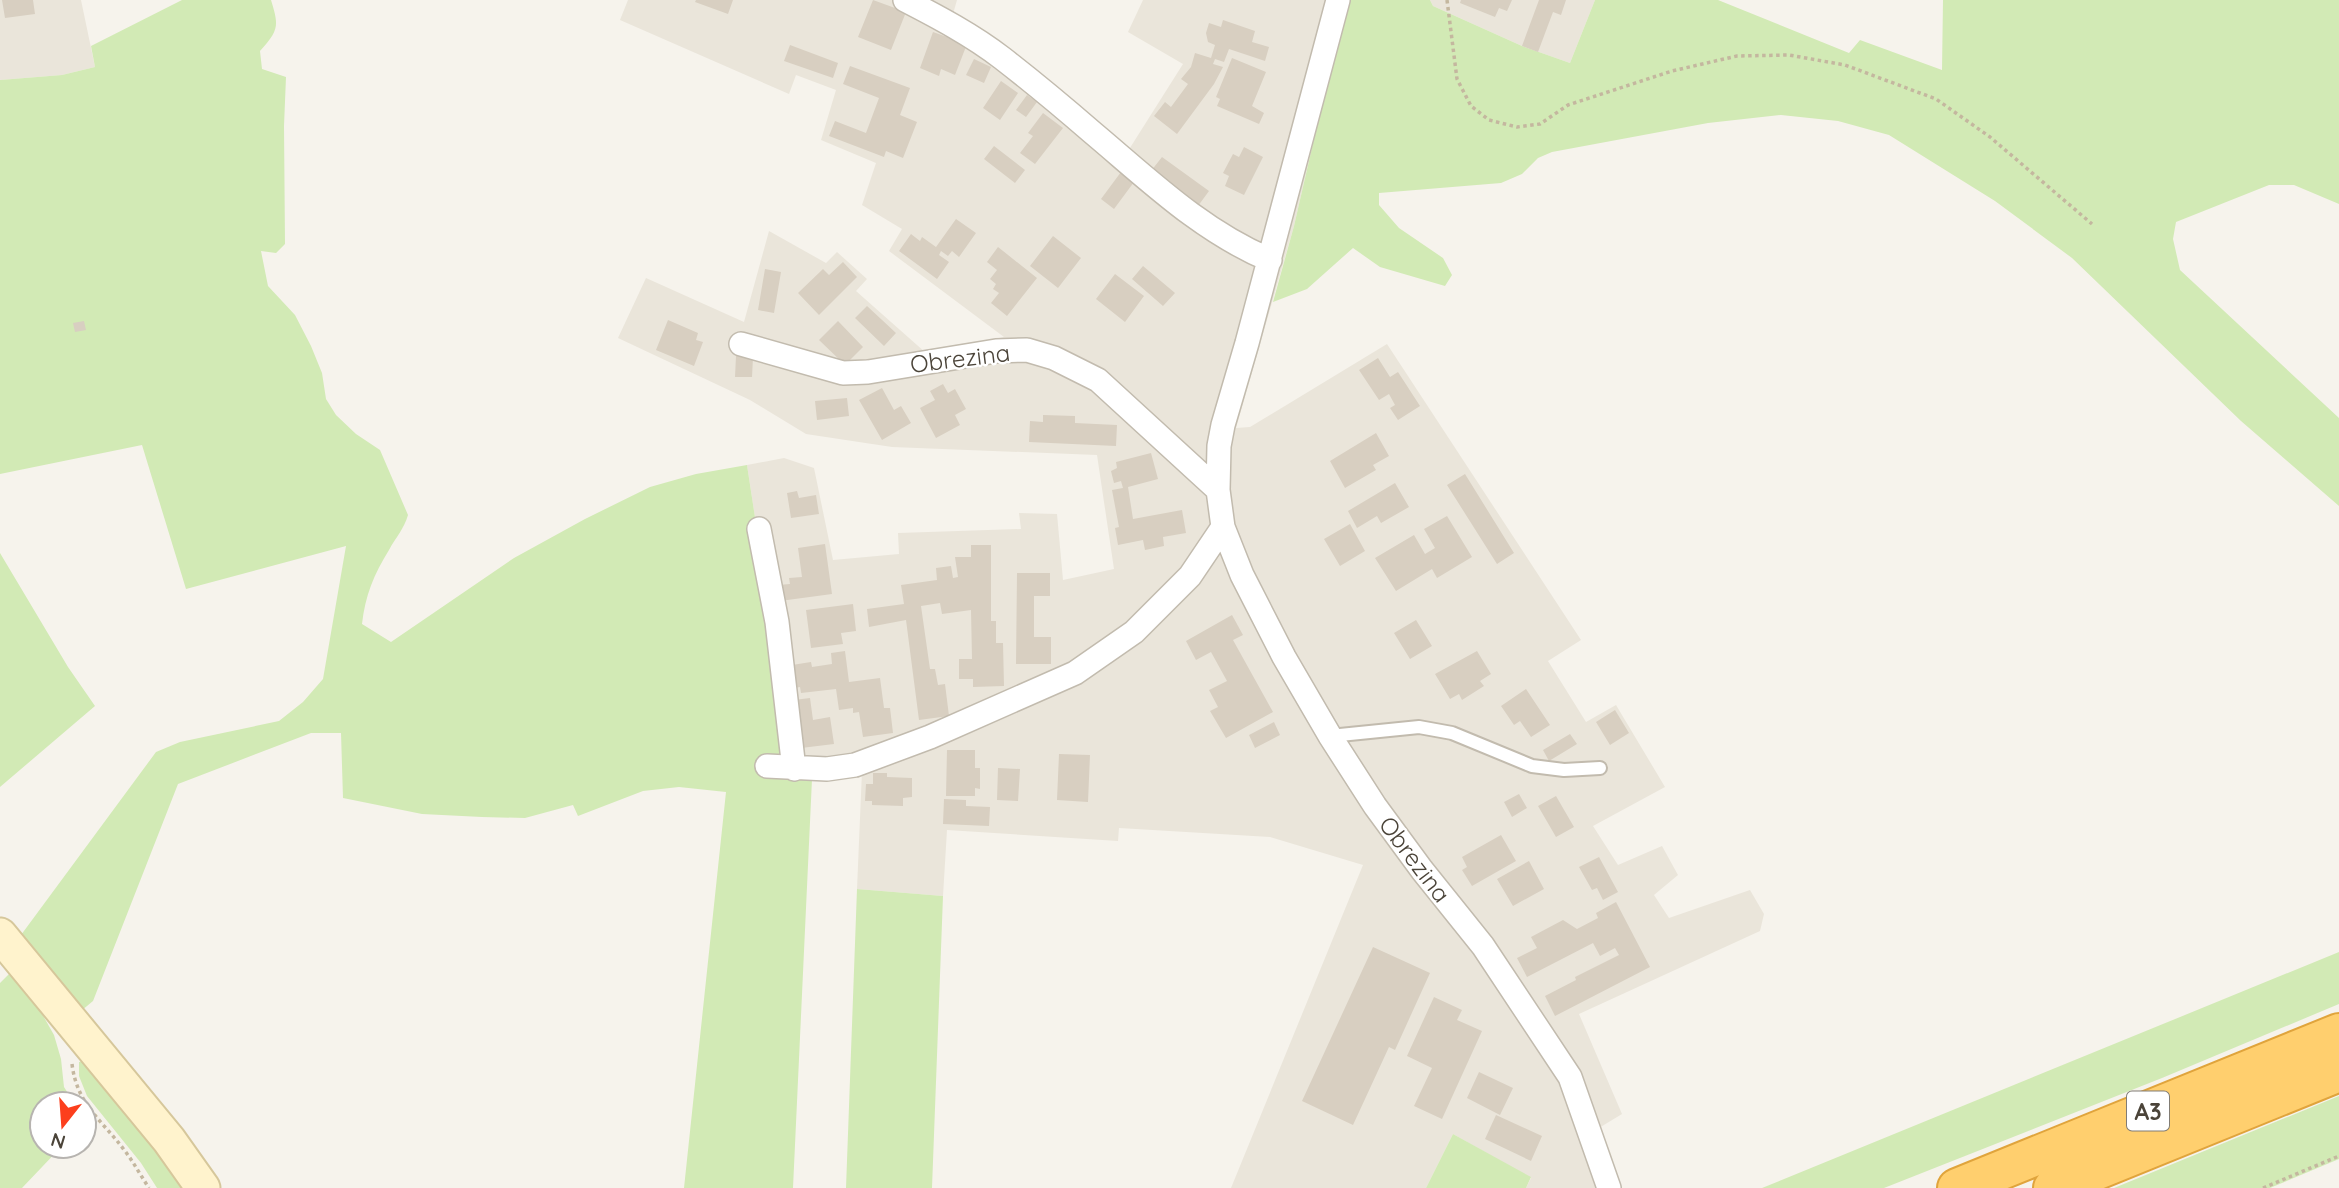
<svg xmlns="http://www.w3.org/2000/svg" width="2339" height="1188" font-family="Quicksand,sans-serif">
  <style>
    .residential { fill: #eae5da }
    .green { fill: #d2eab5 }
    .building { fill: #d8cfc1 }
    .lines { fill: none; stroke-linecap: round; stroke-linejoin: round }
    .service-casing { stroke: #c2bbae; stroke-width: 16 }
    .minor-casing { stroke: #c2bbae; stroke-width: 26 }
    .secondary-casing { stroke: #d6c79b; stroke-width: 37 }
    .motorway-casing { stroke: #e0a43c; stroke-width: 42 }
    .path { stroke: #c4b79f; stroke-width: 3.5; stroke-dasharray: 3.5 3.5; stroke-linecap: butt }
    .service { stroke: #fff; stroke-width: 12 }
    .minor { stroke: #fff; stroke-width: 23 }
    .secondary { stroke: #fff3cd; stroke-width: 33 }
    .motorway { stroke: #ffcf6e; stroke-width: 38 }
    .labels { text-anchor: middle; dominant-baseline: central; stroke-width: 5; stroke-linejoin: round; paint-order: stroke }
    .shield { fill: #fff; stroke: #817c74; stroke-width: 2 }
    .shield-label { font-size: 23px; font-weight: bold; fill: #4b4439 }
    .street-label { font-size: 24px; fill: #4b4439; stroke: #fff }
  </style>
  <rect width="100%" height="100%" fill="#f6f3ec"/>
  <path class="residential" d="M0 0H81L95 67 62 75 0 80Z
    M628 0H957L953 14 1128 151 1183 64 1128 32 1143 0H1346L1294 226 1236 428 1250 427 1387 344 1581 640 1548 661 1586 722 1616 705 1665 787 1593 826 1618 865 1662 846 1678 875 1654 895 1669 918 1750 890 1764 914 1760 931 1579 1014 1622 1114 1594 1131 1618 1188H1526L1531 1178 1453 1134 1426 1188H1231L1363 865 1270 837 1119 828 1118 841 947 830 943 896 857 889 862 771 785 776 778 668 747 465 784 458 814 468 833 560 899 554 898 533 1021 529 1019 513 1057 514 1063 580 1114 569 1097 455 892 447 806 434 750 400 618 338 646 278 744 322 769 231 826 263 837 252 867 279 856 291 926 353 1004 337 889 251 902 229 862 205 876 163 821 140 836 90 796 75 789 94 620 20Z
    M1430 0H1595L1570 63 1522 46 1433 6Z"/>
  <path class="green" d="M182 0H271C279 26 279 30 260 51L262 69 286 77 284 126 285 244 276 253 261 251 268 286 295 315 311 346 322 373 326 399 336 415 356 434 380 450 408 515C404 529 396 537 389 550 374 574 365 596 362 624L391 642 514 558 585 519 650 487 696 474 747 465 778 668 783 720 812 779 793 1188H684L726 792 679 787 643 791 578 816 573 805 525 818 482 817 422 814 343 798 341 733H311L178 784 93 1001 81 1011 21 935 156 752 180 742 279 721 303 702 323 679 346 546 186 589 142 445 0 474V80L62 75 95 67 91 46Z
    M1346 0H1430L1433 6 1522 46 1570 63 1595 0H1718L1849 53 1860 40 1942 70 1943 0H2339V204L2294 185H2269L2176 222 2173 239 2180 270 2339 418V506L2241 421 2072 258 1995 201 1889 135 1838 121 1781 115 1708 123 1552 152 1538 158 1522 174 1501 183 1379 193V205L1399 228 1443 258 1452 275 1445 286 1380 267 1353 248 1307 289 1273 302 1294 226Z
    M0 553 68 667 95 706 0 787Z
    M857 889 943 896 932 1188H846Z
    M2339 952V1004L2162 1078 1884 1188H1762Z
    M11 972 37 1005 54 1035 61 1059 64 1087 75 1104H42V1146H62L22 1188H0V983Z
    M88 1060 185 1188H157L141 1163 87 1096 79 1076V1062Z
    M2339 1096V1159L2270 1188H2114Z
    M1453 1134 1531 1177 1526 1188H1426Z"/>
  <path class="building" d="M2 0H33L35 14 5 18Z
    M696 0H733L728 14 695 2Z
    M873 0 906 12 891 50 858 37Z
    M1461 0H1512L1507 11 1499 8 1495 17 1460 3Z
    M1539 0H1566L1561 15 1553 12 1538 52 1522 46Z
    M1223 20 1255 31 1252 42 1269 47 1265 61 1229 49 1224 62 1215 59 1213 64 1223 67 1214 84 1177 134 1154 116 1165 102 1171 107 1188 84 1181 79 1191 67 1195 53 1211 58 1215 45 1208 42 1206 33 1209 23 1221 27Z
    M933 32 967 44 955 75 941 69 939 76 920 68Z
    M790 45 838 63 833 78 784 61Z
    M1232 58 1266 72 1252 106 1264 113 1259 124 1217 106 1220 99 1216 97Z
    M974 59 991 67 984 83 966 75Z
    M850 66 910 88 900 115 917 122 903 158 886 151 884 157 829 136 835 121 866 133 879 98 843 84Z
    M1001 81 1018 93 1000 120 983 108Z
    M1027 95 1037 102 1026 117 1016 110Z
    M1043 113 1063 128 1035 164 1020 153 1033 136 1028 133Z
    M994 146 1025 170 1015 183 984 159Z
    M1244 147 1263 157 1244 195 1225 186 1229 176 1223 173 1233 154 1239 157Z
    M1162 157 1209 191 1198 206 1151 171Z
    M1121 172 1134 182 1114 209 1101 199Z
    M956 219 976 233 959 257 952 251 948 256 941 251 939 255 949 262 937 279 899 251 911 234 920 241 922 237 936 247Z
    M1053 236 1081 258 1058 288 1030 266Z
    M998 247 1037 278 1007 316 991 303 999 293 993 289 996 284 990 279 997 270 987 262Z
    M843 262 857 277 819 315 798 293 823 269 829 275Z
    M1143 266 1175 293 1163 306 1132 279Z
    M765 269 781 272 774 313 758 310Z
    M1115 274 1144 296 1125 322 1096 299Z
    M867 306 896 333 884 346 855 318Z
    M668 320 698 333 696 340 703 342 694 366 656 350Z
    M84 321 86 330 75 332 73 323Z
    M838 321 863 347 845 365 819 340Z
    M736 356 753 357 752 377H735Z
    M1378 358 1390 377 1398 372 1420 406 1398 420 1390 408 1395 405 1389 394 1379 400 1359 370Z
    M943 384 948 393 955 389 966 409 955 415 960 425 936 438 920 408 935 400 930 391Z
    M882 388 894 410 901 406 911 423 882 440 859 400Z
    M847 398 849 416 817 420 815 401Z
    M1043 415 1075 416V423L1117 425 1116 446 1029 442 1030 421 1043 422Z
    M1376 433 1389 456 1373 465 1376 470 1345 488 1330 461Z
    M1151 453 1158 479 1128 487 1133 519 1182 510 1186 533 1163 537 1164 546 1145 550 1143 540 1118 545 1115 528 1119 527 1112 490 1123 488 1121 481 1114 483 1111 471 1117 468 1116 462Z
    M1465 474 1514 553 1497 564 1447 485Z
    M1395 483 1409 507 1381 523 1377 516 1357 528 1348 511Z
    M797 491 799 498 816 495 819 514 791 518 787 493Z
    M1447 516 1472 557 1437 578 1432 569 1396 591 1375 558 1414 535 1425 554 1435 548 1424 529Z
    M1350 524 1365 551 1340 566 1324 539Z
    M825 544 832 594 780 601 778 585 790 584 789 578 802 577 798 548Z
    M971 545H991V621H996V643H1003L1004 686 973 687V679H959V659H972L971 610 942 614 940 603 921 606 930 669H935L938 685 945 684 949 716 919 720 906 620 869 627 867 609 904 604 901 585 937 580 936 568 951 566 953 578 958 577 955 557H971Z
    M1017 573H1050V596H1034V637H1051V664H1016Z
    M853 604 856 631 841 633 843 644 811 648 806 610Z
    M1232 615 1243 635 1233 640 1273 712 1226 738 1210 711 1218 707 1209 690 1227 681 1211 652 1196 660 1186 641Z
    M1416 620 1432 646 1410 659 1394 633Z
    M845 651 849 682 880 678 884 708H890L893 733 863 737 859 712 853 713V708L839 710 836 689 801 693 800 687 795 688 792 665 811 662 812 667 832 664 831 653Z
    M1477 651 1491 674 1480 681 1484 686 1462 700 1459 694 1450 699 1435 674Z
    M1526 689 1550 725 1531 737 1520 721 1514 725 1501 706Z
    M810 698 813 720 830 717 834 744 801 748 794 700Z
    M1615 710 1629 733 1610 745 1596 722Z
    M1274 722 1280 735 1255 748 1249 735Z
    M1570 734 1577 744 1549 761 1543 750Z
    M947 750H975V768H980V789L975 788V796H946Z
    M1059 754 1090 755 1088 802 1057 800Z
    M998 768 1020 769 1018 801 997 800Z
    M873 773H887V777L912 778V797L903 798V806L872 805V801H865L866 784H873Z
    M1519 794 1527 808 1512 817 1504 802Z
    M1556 796 1574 827 1556 837 1538 806Z
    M944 799 966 800V806L990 807 989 826 943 824Z
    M1501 835 1516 861 1472 886 1462 870 1467 867 1462 857Z
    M1599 857 1618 892 1603 900 1597 888 1592 890 1579 867Z
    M1529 861 1544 889 1513 906 1497 879Z
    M1616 902 1650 967 1555 1016 1545 996 1576 980 1575 977 1619 955 1615 948 1600 956 1593 943 1527 977 1517 958 1537 948 1531 937 1563 920 1577 929 1598 918 1596 913Z
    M1373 947 1430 973 1395 1050 1389 1047 1353 1125 1302 1101Z
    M1434 997 1462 1010 1457 1020 1482 1031 1442 1119 1414 1106 1432 1068 1407 1056Z
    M1479 1072 1513 1088 1500 1115 1467 1098Z
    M1496 1115 1542 1136 1531 1161 1485 1139Z"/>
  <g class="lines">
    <defs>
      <path id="service" d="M1330 736 1419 727 1452 733 1532 766 1564 770 1600 768"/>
      <path id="minor" d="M905 0C938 17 972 35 1002 58 1033 82 1063 107 1093 133 1149 180 1201 231 1270 260
        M1338 0 1247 343 1223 425 1219 446 1218 490 1223 527 1242 575 1284 657 1330 736 1375 806 1422 870 1483 946 1570 1077 1609 1188
        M741 344 843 373 868 372 996 351 1027 350 1054 358 1098 380 1218 490
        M759 529 777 622 794 769
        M767 766 827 769 855 765 930 737 1075 673 1134 632 1190 576 1223 527"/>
      <path id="secondary" d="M0 935 169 1140 203 1188"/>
      <path id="motorway" d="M1957 1188 2339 1033
        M2053 1188 2339 1072"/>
    </defs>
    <use href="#service" class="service-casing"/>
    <use href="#minor" class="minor-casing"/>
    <use href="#secondary" class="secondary-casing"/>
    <use href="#motorway" class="motorway-casing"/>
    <path class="path" d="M1447 0 1457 79 1471 106 1489 120 1517 127 1540 124 1568 105 1672 71 1737 56 1789 55 1845 65 1936 99 1990 137 2092 224
      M72 1064C77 1105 102 1120 125 1151 134 1163 141 1176 149 1188
      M2263 1188 2339 1156"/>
    <use href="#service" class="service"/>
    <use href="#minor" class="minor"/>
    <use href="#secondary" class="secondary"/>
    <use href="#motorway" class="motorway"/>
  </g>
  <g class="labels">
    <rect class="shield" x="2127" y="1091.5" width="42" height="39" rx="5"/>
    <g class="shield-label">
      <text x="2148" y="1111">A3</text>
    </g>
    <g class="street-label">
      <text transform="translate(960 358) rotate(-7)">Obrezina</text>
      <text transform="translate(1415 859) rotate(53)">Obrezina</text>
    </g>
  </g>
  <g transform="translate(63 1125) rotate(197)"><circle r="33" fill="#ffffff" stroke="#b7b4b0" stroke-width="2"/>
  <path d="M0-5L12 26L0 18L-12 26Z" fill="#fc3f1d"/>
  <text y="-10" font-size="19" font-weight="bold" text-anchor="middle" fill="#4b4439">N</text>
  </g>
</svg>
